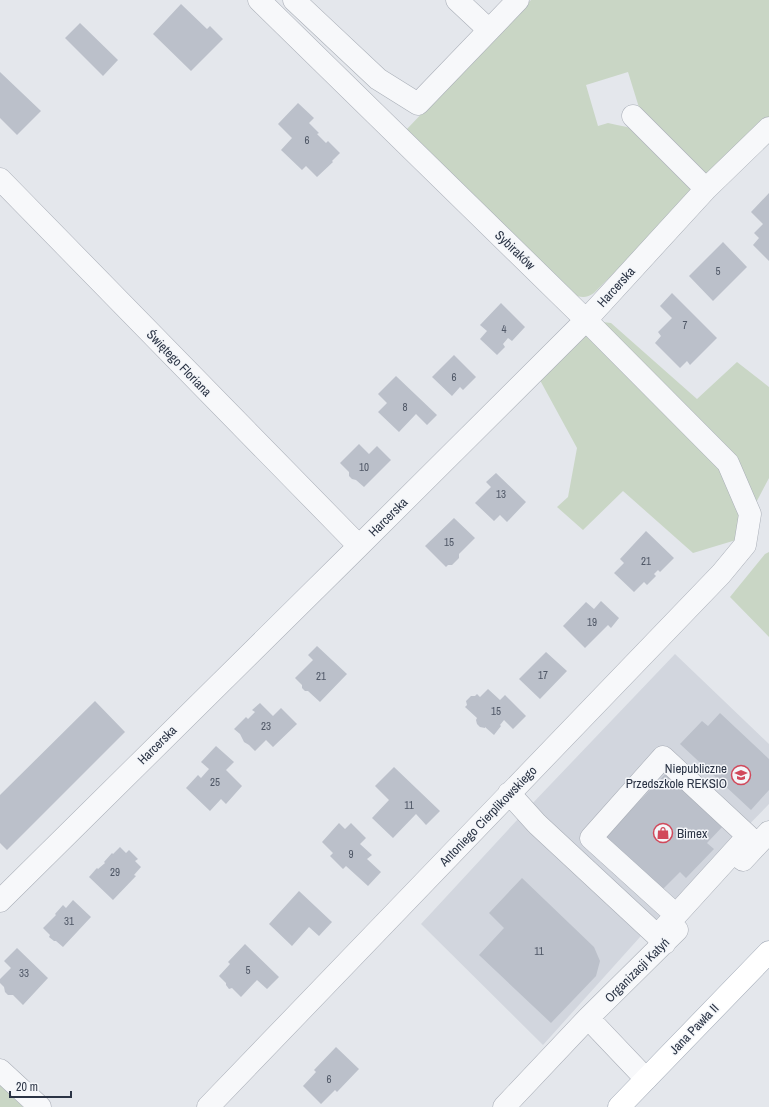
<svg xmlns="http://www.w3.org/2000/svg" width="769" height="1107" font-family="'Archivo Narrow',sans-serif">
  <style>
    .built { fill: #d2d6de }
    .green { fill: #c9d6c5 }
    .building { fill: #bbc0ca }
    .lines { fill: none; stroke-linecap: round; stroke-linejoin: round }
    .minor-casing { stroke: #a9aeb7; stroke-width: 23 }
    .major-casing { stroke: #a3abb8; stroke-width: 23 }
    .minor { stroke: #f7f8fa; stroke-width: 22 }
    .major { stroke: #fff; stroke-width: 22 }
    .labels { text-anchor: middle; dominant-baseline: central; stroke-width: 3; stroke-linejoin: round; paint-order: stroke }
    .number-label { font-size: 11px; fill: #4f5766 }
    .street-label { font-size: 13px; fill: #2b3445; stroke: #f4f6f9 }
    .poi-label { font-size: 13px; fill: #2b3445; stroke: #f4f6f9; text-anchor: end }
  </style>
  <rect width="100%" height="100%" fill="#e4e7ec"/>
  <path class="built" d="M675 654 769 744V804L649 927 543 1045 421 924 530 806Z"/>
  <path class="green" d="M531 0H769V120L708 176 641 114 628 72 586 85 598 126 608 123 617 125 627 127 639 133 692 189 691 196 594 293C588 297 584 298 577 296L406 130Z
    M586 320 611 323 697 399 737 362 769 387V478L750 514 746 537 693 553 623 491 583 530 557 507 568 497 577 448 535 371Z
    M769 552V637L730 597 765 554Z
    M0 1084 23 1107H0Z"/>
  <path class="building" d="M181 4 207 29 210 26 223 39 191 71 153 34Z
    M80 23 118 60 103 76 65 38Z
    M0 72 41 111 17 135 0 118Z
    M298 103 314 118 309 123 319 133 317 134 326 143 328 141 340 153 332 161 333 162 317 177 306 166 302 170 281 150 292 138 278 124Z
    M769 193V261L753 245 759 238 754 233 763 224 751 212Z
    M723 242 747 267 713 301 689 276Z
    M672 293 717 338 690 365 687 361 680 368 655 343 661 336 658 332 672 318 660 306Z
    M501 303 525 327 512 341 508 338 503 344 505 347 497 355 480 339 487 331 480 325Z
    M454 355 476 377 463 390 460 387 452 396 432 377Z
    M396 376 437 415 427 425 416 414 399 432 378 412 387 403 378 394Z
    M359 444 369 454 377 446 391 460 364 487 356 480 352 479 349 476V472L340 463Z
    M496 473 526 502 507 522 500 515 494 521 475 503 491 487 486 482Z
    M454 518 475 538 459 554V558L452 565H448L446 567 425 546Z
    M646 531 674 558 660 572 658 570 654 574 656 576 647 585 644 582 634 592 614 573 624 563 620 559Z
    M601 601 619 618 611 628 608 625 585 648 563 626 586 602 594 609Z
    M317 646 347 674 320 702 308 691H305L302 688V685L295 678 313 660 308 655Z
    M546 652 567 671 540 699 519 679Z
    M488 689 500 700 505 695 526 716 513 729 504 720 500 725 501 726 494 735 485 727V728L480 727 477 724 476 720 477 718 465 707 467 705 466 701 471 696H475L477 694 480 697Z
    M95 701 125 732 7 850 0 843V795Z
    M260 703 273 716 281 708 297 724 273 747 266 740 255 751 249 745 244 742 240 734 234 729 246 717 248 719 255 712 252 710Z
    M720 713 769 759V790L751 810 680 744 702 721 708 726Z
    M216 746 234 762 226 770 242 786 226 804 221 799 210 811 186 788 198 775 201 778 209 769 201 762Z
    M394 767 440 811 426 825 416 814 393 838 372 818 389 800 375 786Z
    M669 770 725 824 707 843 714 849 686 878 680 872 661 891 605 837Z
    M339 823 345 829 351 823 366 838 360 844 372 855 367 859 381 872 368 886 346 866 343 869 330 856 333 853 322 842Z
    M120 847 126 853 129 850 138 859 135 861 141 867 134 875 136 876 113 900 89 877 96 869 97 868 98 869 105 863 104 862 112 853 113 854Z
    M522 878 594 947 600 961 596 976 551 1023 479 955 504 928 489 913Z
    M299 891 332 922 319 936 309 927 292 946 269 924Z
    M73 900 91 917 63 947 56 941H54L49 937 50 935 43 928 56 915 55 914 63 905 66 908Z
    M245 944 279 977 267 989 257 980 241 997 232 988 229 989 226 985V983L219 976 230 964 228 962Z
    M17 948 48 978 23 1005 13 995H8L5 992 4 987 0 983V979L11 968 4 961Z
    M336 1047 359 1069 337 1092 335 1090 321 1104 303 1086 316 1072 314 1070Z"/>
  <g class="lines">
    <defs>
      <path id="minor" d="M294 0 378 79 418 104 518 0
        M457 0 489 30
        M633 116 706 189
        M0 179 359 546
        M509 793 537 824 665 943
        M743 860 769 832
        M0 901 359 546 586 320 706 189 769 128
        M657 936 748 836 663 757 591 838 676 915
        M588 1018 646 1079
        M0 1070 40 1107
        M208 1107 721 574 745 545 750 514 728 463 586 320 259 0
        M504 1107 588 1018 677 930"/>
      <path id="major" d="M619 1107 769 952"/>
    </defs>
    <use href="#minor" class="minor-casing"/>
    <use href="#major" class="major-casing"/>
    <use href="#minor" class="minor"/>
    <use href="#major" class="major"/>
  </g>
  <defs>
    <symbol id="school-ring" viewBox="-11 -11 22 22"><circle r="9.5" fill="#f4f6f9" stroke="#d1495b" stroke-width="1.5"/><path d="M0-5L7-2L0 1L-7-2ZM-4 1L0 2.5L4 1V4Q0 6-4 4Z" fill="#d1495b"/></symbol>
    <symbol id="shop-ring" viewBox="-11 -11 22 22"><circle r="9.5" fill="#f4f6f9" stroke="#d1495b" stroke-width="1.5"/><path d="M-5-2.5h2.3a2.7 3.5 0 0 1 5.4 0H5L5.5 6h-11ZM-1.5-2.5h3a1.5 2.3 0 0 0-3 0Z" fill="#d1495b"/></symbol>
  </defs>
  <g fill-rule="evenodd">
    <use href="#school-ring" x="730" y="764" width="22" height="22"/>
    <use href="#shop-ring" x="652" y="822" width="22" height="22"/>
  </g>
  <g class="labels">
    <g class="number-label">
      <text x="307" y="140">6</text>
      <text x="718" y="271">5</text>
      <text x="685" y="325">7</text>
      <text x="504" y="329">4</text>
      <text x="454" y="377">6</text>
      <text x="405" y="407">8</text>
      <text x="364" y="467">10</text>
      <text x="501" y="494">13</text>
      <text x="449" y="542">15</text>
      <text x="646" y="561">21</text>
      <text x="592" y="622">19</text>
      <text x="543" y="675">17</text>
      <text x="321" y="676">21</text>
      <text x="496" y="711">15</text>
      <text x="266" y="726">23</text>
      <text x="215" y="782">25</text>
      <text x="409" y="805">11</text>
      <text x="351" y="854">9</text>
      <text x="115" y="872">29</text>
      <text x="69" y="921">31</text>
      <text x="539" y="951">11</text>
      <text x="248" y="970">5</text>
      <text x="24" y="973">33</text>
      <text x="329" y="1079">6</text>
    </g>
    <g class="street-label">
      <text transform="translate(515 250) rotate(44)">Sybiraków</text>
      <text transform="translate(616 287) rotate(-48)">Harcerska</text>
      <text transform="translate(179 363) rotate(46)">Świętego Floriana</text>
      <text transform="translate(388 517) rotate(-45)">Harcerska</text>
      <text transform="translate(157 745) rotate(-45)">Harcerska</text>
      <text transform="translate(488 816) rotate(-46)">Antoniego Cierplikowskiego</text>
      <text transform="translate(637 970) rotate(-45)">Organizacji Katyń</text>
      <text transform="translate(694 1029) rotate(-46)">Jana Pawła II</text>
    </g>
    <g class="poi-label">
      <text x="727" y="768">Niepubliczne<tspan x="727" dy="15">Przedszkole REKSIO</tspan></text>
      <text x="677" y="833" text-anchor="start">Bimex</text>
    </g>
  </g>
  <path d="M10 1091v6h61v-6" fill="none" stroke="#2b3445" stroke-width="2"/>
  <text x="16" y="1091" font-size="12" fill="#2b3445" stroke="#f4f6f9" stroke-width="3" paint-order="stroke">20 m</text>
</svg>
